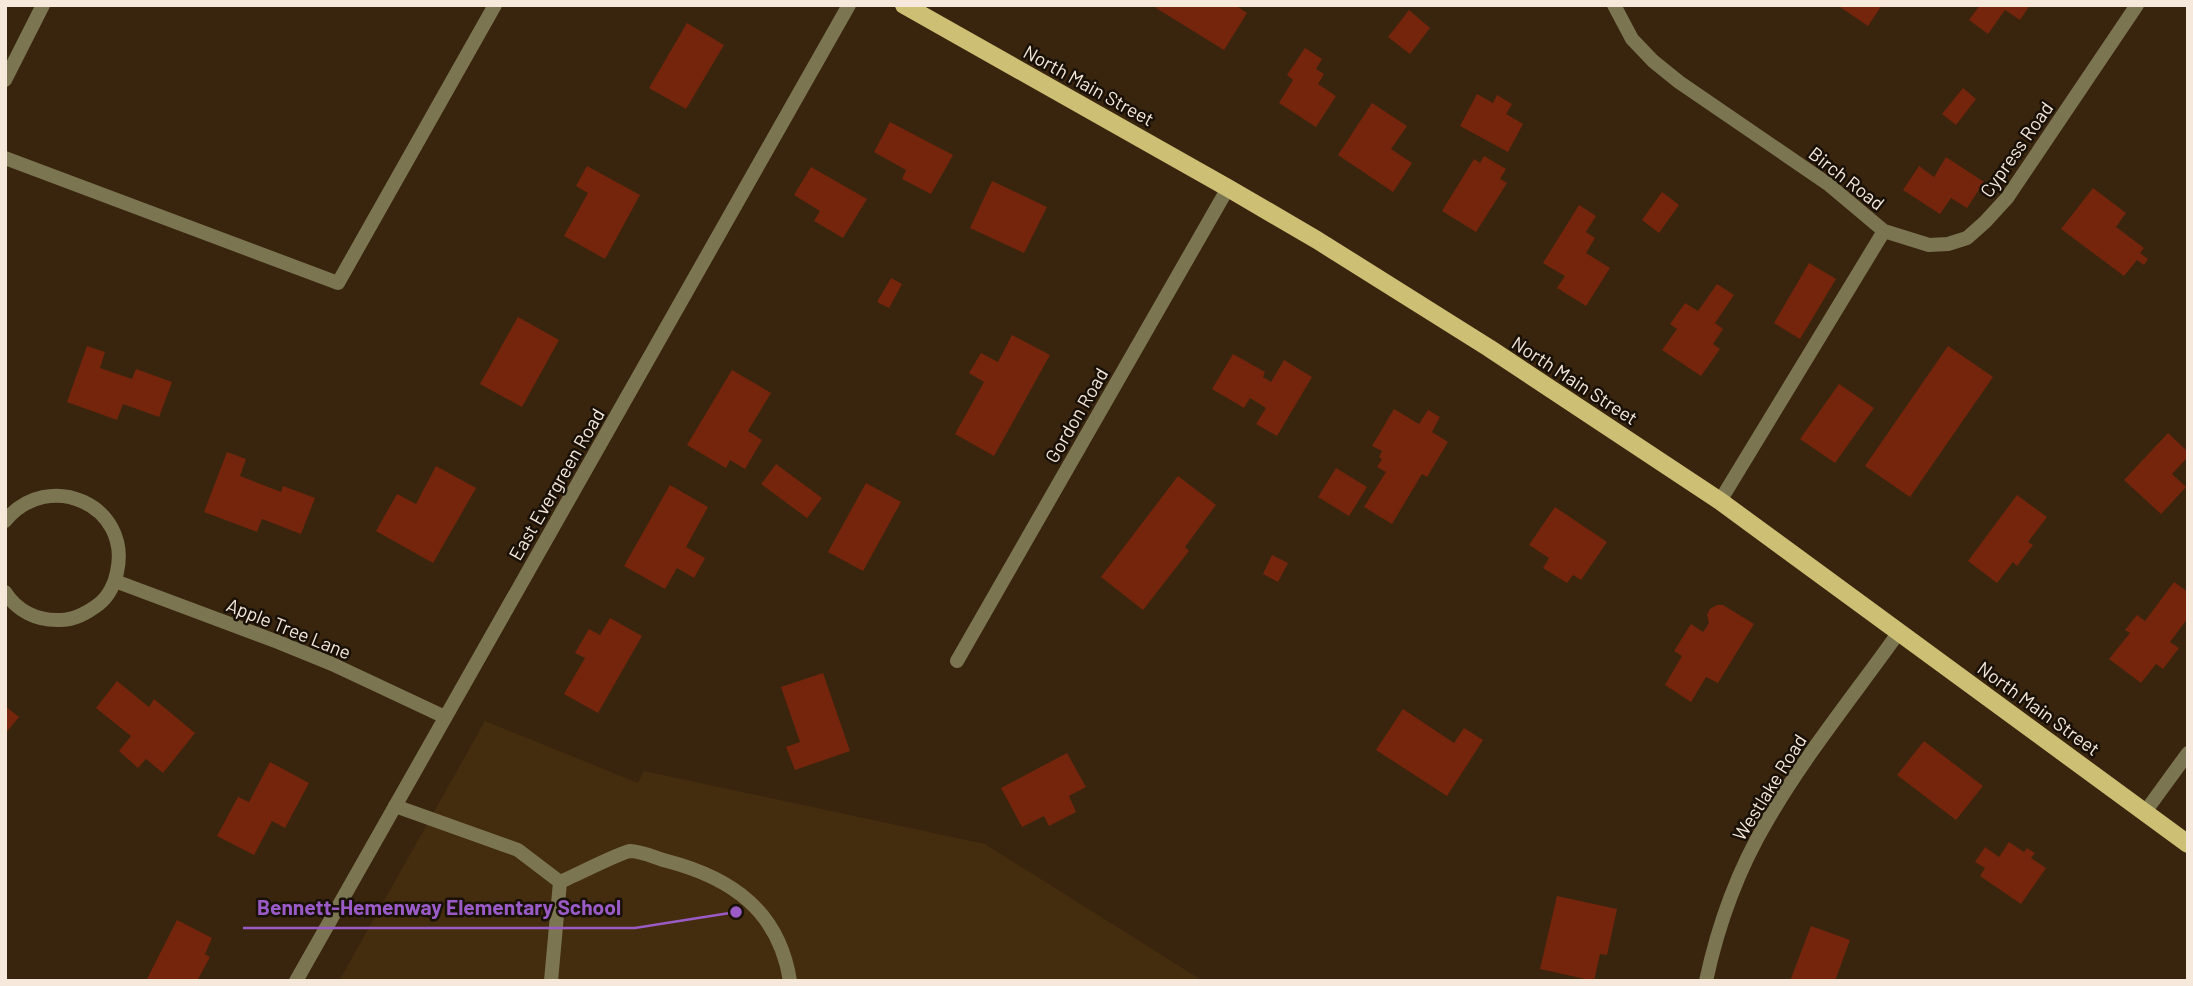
<svg xmlns="http://www.w3.org/2000/svg" width="2193" height="986" font-family="Barlow,sans-serif">
  <style>
    .built { fill: #442c0e }
    .building { fill: #74250c }
    .lines { fill: none; stroke-linecap: round; stroke-linejoin: round }
    .lane { stroke: #7b7551; stroke-width: 14 }
    .street { stroke: #7b7551; stroke-width: 14 }
    .primary { stroke: #cdbf73; stroke-width: 18 }
    .labels { text-anchor: middle; dominant-baseline: central; stroke-width: 5; stroke-linejoin: round; paint-order: stroke }
    .street-label { font-size: 19px; fill: #f6e9db; stroke: #191007 }
    .leader { fill: none; stroke: #9a5bc6; stroke-width: 2.5 }
    .callout-dot { fill: #9a5bc6; stroke: #191007; stroke-width: 2.5 }
    .callout-label { font-size: 21px; text-anchor: middle; font-weight: bold; fill: #9a5bc6; stroke: #191007; stroke-width: 5; stroke-linejoin: round; paint-order: stroke }
  </style>
  <rect width="100%" height="100%" fill="#39250e"/>
  <path class="built" d="M485 721 638 783 644 771 985 844 1203 981H339Z"/>
  <path class="building" d="M1158 5H1235L1247 13 1224 50 1156 8Z
    M1837 5H1882L1868 26Z
    M1980 5H2030L2020 20 2005 10 1988 34 1969 20Z
    M1409 10 1430 28 1410 54 1388 37Z
    M687 23 724 45 686 109 649 88Z
    M1305 48 1322 59 1316 69 1324 74 1318 84 1336 96 1316 127 1279 103 1293 80 1287 75Z
    M1963 88 1976 99 1956 125 1942 114Z
    M1477 94 1493 103 1497 95 1512 104 1506 114 1523 124 1508 152 1460 126Z
    M1372 103 1407 126 1391 149 1412 163 1393 192 1338 155Z
    M890 122 953 155 931 194 902 179 906 170 874 152Z
    M1484 156 1506 169 1500 179 1507 183 1476 232 1442 211 1474 159 1480 163Z
    M1946 157 1984 182 1967 208 1951 198 1940 214 1903 190 1919 166 1934 177Z
    M587 166 640 195 605 259 564 236 588 193 576 186Z
    M811 167 867 199 843 238 814 221 820 211 794 195Z
    M992 181 1047 207 1024 253 970 228Z
    M2093 188 2126 213 2116 227 2144 248 2140 253 2148 259 2144 265 2137 260 2124 276 2061 229Z
    M1662 192 1679 205 1659 233 1642 220Z
    M1579 205 1596 216 1586 232 1595 238 1586 253 1610 268 1586 306 1557 288 1565 276 1543 263Z
    M1809 263 1836 279 1800 339 1774 323Z
    M891 278 902 284 889 308 877 302Z
    M1717 284 1734 295 1715 323 1723 329 1713 344 1720 349 1701 376 1662 350 1677 329 1670 324 1685 303 1698 311Z
    M518 317 559 340 522 407 480 384Z
    M1012 335 1050 355 994 456 955 434 984 382 969 373 981 353 998 362Z
    M87 346 105 352 100 368 132 379 136 369 172 382 159 417 123 404 117 420 67 402Z
    M1948 346 1993 377 1910 497 1865 466Z
    M1233 354 1265 372 1263 377 1271 382 1284 360 1312 377 1277 436 1256 424 1266 408 1250 398 1244 408 1212 389Z
    M732 370 771 393 748 431 762 440 745 469 730 460 726 468 687 445Z
    M1839 384 1874 408 1835 463 1800 439Z
    M1394 409 1419 424 1428 410 1440 417 1432 432 1448 442 1427 477 1422 474 1392 524 1364 507 1386 472 1377 467 1382 459 1379 457 1382 451 1372 446Z
    M2168 433 2188 452V457L2172 474 2186 487 2161 514 2124 480Z
    M227 452 246 459 240 476 281 492 283 486 315 498 301 534 262 519 257 532 204 512Z
    M776 464 822 498 807 518 761 484Z
    M436 466 476 488 433 563 376 531 397 494 416 504Z
    M1336 468 1367 487 1349 516 1318 497Z
    M1178 476 1216 505 1185 547 1189 551 1143 610 1101 577Z
    M866 483 901 502 863 571 828 552Z
    M670 485 708 507 686 547 705 558 694 578 677 568 665 589 624 566Z
    M2017 495 2047 517 2028 542 2033 545 2017 566 2013 562 1997 583 1968 561Z
    M1555 507 1607 542 1581 580 1573 575 1567 583 1543 568 1549 558 1529 545Z
    M1272 555 1288 563 1278 582 1263 574Z
    M2174 582 2188 592V618L2170 642 2179 648 2163 669 2156 664 2141 683 2109 659 2130 633 2125 630 2137 615 2145 621Z
    M1717 605H1723L1754 624 1718 683 1706 677 1691 702 1665 685 1682 656 1674 651 1691 624 1703 632 1709 623 1707 615 1710 609Z
    M610 618 642 636 598 713 564 694 585 658 575 653 589 629 600 635Z
    M823 673 850 751 795 770 786 747 800 742 781 687Z
    M117 681 149 707 154 699 195 733 163 773 146 759 138 768 119 751 131 736 96 708Z
    M5 706 19 717 5 734Z
    M1403 709 1454 743 1464 728 1483 740 1447 796 1376 750Z
    M1924 741 1983 786 1956 820 1897 775Z
    M1067 753 1086 787 1069 796 1076 812 1049 826 1044 816 1022 827 1001 788Z
    M270 762 309 783 285 828 272 821 254 855 217 836 238 797 249 802Z
    M2009 842 2024 852 2027 848 2035 853 2031 858 2046 868 2021 904 1980 876 1985 868 1975 862 1985 847 1999 857Z
    M1557 896 1617 909 1607 955 1600 954 1594 981 1540 969Z
    M177 920 212 938 205 954 210 957 197 981H146Z
    M1811 926 1850 940 1835 981H1790Z"/>
  <g class="lines">
    <path class="lane" d="M5 80 43 5
      M5 158 338 283 495 5
      M395 806 518 850 560 882
      M2145 812 2188 753
      M560 882C572 877 621 852 630 851 641 851 656 858 667 861 732 878 779 911 790 981
      M551 981 560 882"/>
    <path class="street" d="M1614 5 1632 39 1653 61 1679 82 1828 184 1884 231 1929 245 1948 244 1967 238 1985 222 2007 198 2137 5
      M1720 501 1884 231
      M5 521C48 468 132 505 117 572 115 584 108 597 99 604 87 613 75 620 60 620 37 621 17 611 5 592
      M115 581 278 642 332 664 445 717
      M957 661 1228 188
      M296 981 849 5
      M1706 981C1718 925 1738 870 1767 821 1805 755 1855 694 1899 632"/>
    <path class="primary" d="M904 5 1228 188 1317 240 1489 348 1720 501 2188 844"/>
  </g>
  <g class="labels">
    <g class="street-label">
      <text transform="translate(1089 85) rotate(29)">North Main Street</text>
      <text transform="translate(2016 149) rotate(-55)">Cypress Road</text>
      <text transform="translate(1847 178) rotate(38)">Birch Road</text>
      <text transform="translate(1575 380) rotate(33)">North Main Street</text>
      <text transform="translate(1076 415) rotate(-60)">Gordon Road</text>
      <text transform="translate(556 484) rotate(-60)">East Evergreen Road</text>
      <text transform="translate(289 628) rotate(22)">Apple Tree Lane</text>
      <text transform="translate(2039 708) rotate(36)">North Main Street</text>
      <text transform="translate(1769 787) rotate(-58)">Westlake Road</text>
    </g>
  </g>
  <path class="leader" d="M736 912L635 928H243"/>
  <circle class="callout-dot" cx="736" cy="912" r="7"/>
  <g class="callout-label">
    <text x="439" y="915">Bennett-Hemenway Elementary School</text>
  </g>
  <rect width="2193" height="986" fill="none" stroke="#f6e9db" stroke-width="14"/>
</svg>
